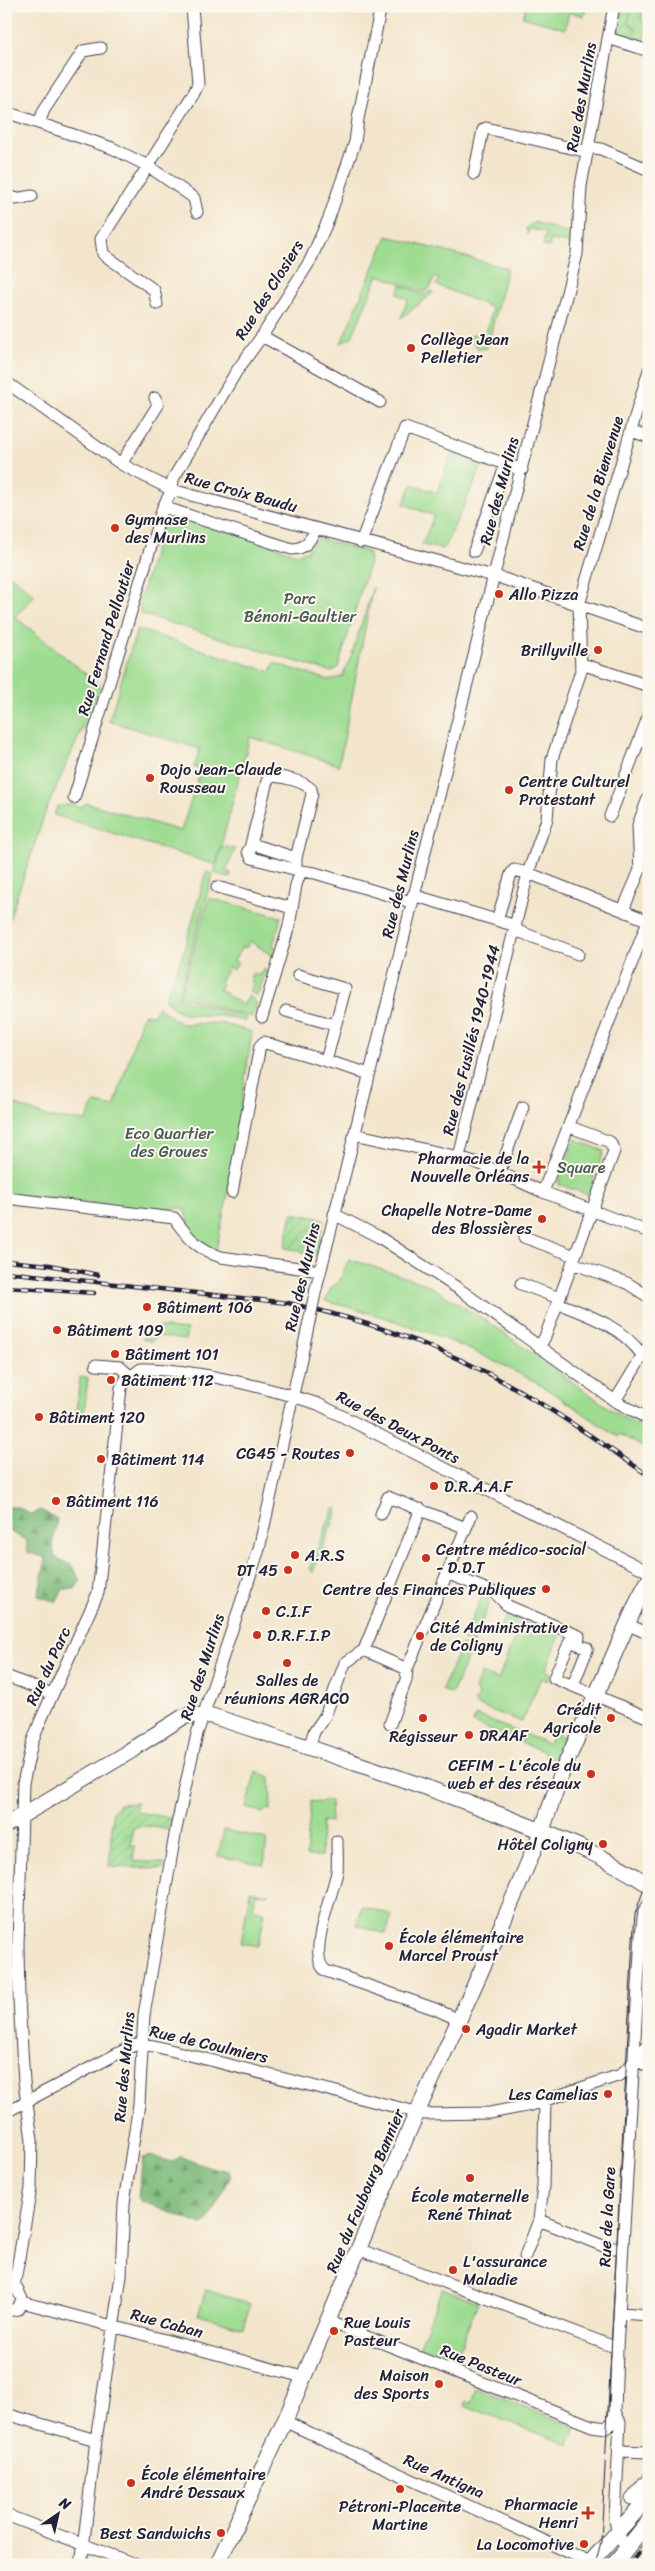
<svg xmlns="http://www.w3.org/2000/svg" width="655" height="2571" font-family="Sriracha,sans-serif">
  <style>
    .green { fill: #9ddc91; stroke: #607f66 }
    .forest { fill: url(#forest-firs); stroke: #506f5b }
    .garden { fill: url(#garden-furrows); stroke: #607f66 }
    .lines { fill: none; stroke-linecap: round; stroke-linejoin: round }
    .minor-casing { stroke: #413f51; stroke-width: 13 }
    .major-casing { stroke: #413f51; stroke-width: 17 }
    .minor { stroke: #fff; stroke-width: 11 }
    .major { stroke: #fff; stroke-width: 15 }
    .tram { stroke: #22223b; stroke-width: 1 }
    .rail-casing { stroke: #22223b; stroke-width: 4.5 }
    .rail { stroke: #fbf7ec; stroke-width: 2.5; stroke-dasharray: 8; stroke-linecap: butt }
    .minor-bridge-casing { stroke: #413f51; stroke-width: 13; stroke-linecap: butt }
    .minor-bridge { stroke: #fff; stroke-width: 11 }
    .poi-dot { fill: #c8321e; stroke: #fbf7ec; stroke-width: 2 }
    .labels { text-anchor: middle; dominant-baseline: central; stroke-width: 4; stroke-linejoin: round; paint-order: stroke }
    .street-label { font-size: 16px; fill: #22223b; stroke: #fbf7ec }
    .poi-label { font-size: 16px; fill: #22223b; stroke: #fbf7ec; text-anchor: start }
    .park-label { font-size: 16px; fill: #475a55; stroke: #fbf7ec }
  </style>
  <defs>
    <pattern id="forest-firs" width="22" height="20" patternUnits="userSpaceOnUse" patternTransform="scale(1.25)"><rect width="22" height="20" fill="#7ebc7b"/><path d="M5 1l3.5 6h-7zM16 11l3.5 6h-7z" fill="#679866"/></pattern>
    <pattern id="garden-furrows" width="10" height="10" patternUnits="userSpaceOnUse" patternTransform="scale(1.25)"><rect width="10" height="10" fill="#9ddc91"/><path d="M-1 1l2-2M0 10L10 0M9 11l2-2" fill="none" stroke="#87bc7e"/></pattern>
  </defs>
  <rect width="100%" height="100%" fill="#fbf7ec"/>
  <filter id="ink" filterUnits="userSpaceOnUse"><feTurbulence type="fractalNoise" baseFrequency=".02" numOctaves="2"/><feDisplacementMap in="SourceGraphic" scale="10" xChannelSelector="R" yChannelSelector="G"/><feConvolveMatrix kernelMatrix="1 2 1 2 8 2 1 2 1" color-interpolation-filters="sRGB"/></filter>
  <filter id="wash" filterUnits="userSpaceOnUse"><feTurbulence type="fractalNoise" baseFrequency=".0096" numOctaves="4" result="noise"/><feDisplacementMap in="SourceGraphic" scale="20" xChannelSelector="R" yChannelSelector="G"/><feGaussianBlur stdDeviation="1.12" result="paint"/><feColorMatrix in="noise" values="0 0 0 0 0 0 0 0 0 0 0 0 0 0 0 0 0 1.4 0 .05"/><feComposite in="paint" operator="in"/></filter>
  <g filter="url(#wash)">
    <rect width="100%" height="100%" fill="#f3e5cc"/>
    <path class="green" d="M526 6H587L584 16 569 12 565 29 523 17Z
      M619 6 643 12 641 20 649 23 643 41 620 33 616 28Z
      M534 222 574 235 572 249 569 243 550 240 549 247 543 246 546 232 530 229 527 235 528 231 525 229Z
      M387 236 507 268 487 348 479 349 468 337 478 333H486L492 309 488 306 436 285 439 279 435 277 429 289 424 292 378 275 352 337 341 343Z
      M401 285 424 295 432 291 433 293 401 318 408 299 397 294Z
      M453 448 485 460 445 546 442 549 422 545 434 516 404 504 412 484 437 493Z
      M166 510 297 554 308 550 316 538 368 552 370 560 338 668 331 672 141 614 139 603Z
      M6 572 35 595 15 617 101 686 45 813 6 929Z
      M373 587 339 765 250 737 216 865 54 815 57 807 71 804 80 807 87 803 181 831 201 770 194 767 200 749 109 721 137 629 271 672 274 663 329 680 342 677 351 657Z
      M222 846 235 849 226 871 231 873 230 878 214 873Z
      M206 872 213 874 178 998 246 1017 245 1021C238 1020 230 1017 222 1016 201 1013 179 1020 165 999L184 951Z
      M209 898 281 917 273 946 279 949 277 959 250 941 246 948 243 946 234 960 238 963 233 970 229 967 220 982 222 984 219 990 243 1005 249 996 257 1003 252 1017 180 996Z
      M263 969 272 974 271 977 265 975 257 996 249 991 254 983 250 981 252 978 250 977 253 973 258 976Z
      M158 1007 181 1024 219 1023 252 1032 228 1194 216 1250C192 1241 191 1232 184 1208L147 1209 6 1194V1088L10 1089 11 1103 51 1118 86 1121 95 1103 114 1107 143 1014 152 1015Z
      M575 1139 604 1151 588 1195 558 1184Z
      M349 1259 426 1284 488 1322 620 1416 649 1430V1451L620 1434 618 1437C592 1420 566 1400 538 1384 472 1346 399 1319 325 1301L331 1288 340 1281Z
      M156 1327 187 1330 185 1340 158 1336 152 1341 142 1339Z
      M80 1377 88 1378 84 1414 76 1413Z
      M334 1508 338 1509 313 1572 309 1569Z
      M482 1596 490 1601 473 1644 463 1640Z
      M507 1615 560 1635 546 1670 551 1673 548 1681 541 1678 522 1722 474 1704 478 1695 475 1690 481 1673 498 1680 514 1639 497 1632Z
      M461 1645 471 1649 452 1694 442 1690Z
      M476 1715 518 1732 514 1740 473 1723Z
      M553 1733 564 1738 555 1760 544 1756 545 1752 521 1743 524 1734 549 1744Z
      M256 1771 270 1777 271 1810 267 1809 263 1813 246 1807Z
      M325 1800 330 1801 331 1822 322 1821 321 1856H306L311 1801 321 1803Z
      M224 1830 267 1839 264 1865 218 1856Z
      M250 1891 269 1894 256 1893 253 1908 265 1913 258 1946 241 1943Z
      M362 1906 392 1915 386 1934 357 1925Z
      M442 2288 478 2302 454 2363 419 2348Z
      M206 2290 250 2304 243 2328 198 2315Z
      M476 2388 576 2427 569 2445 464 2405 465 2401 471 2402Z"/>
    <path class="forest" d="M6 1507H18L32 1515 40 1510 57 1519 53 1541 54 1556 72 1566 81 1580 75 1589H63L56 1602 38 1596 46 1558 27 1552V1541L6 1529Z
      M150 2156 173 2162 180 2156 201 2165 228 2171 231 2176 207 2222 202 2225 141 2201 138 2197 143 2158Z"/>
    <path class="garden" d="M621 6 631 9 628 23 636 28 634 37 622 33 617 28Z
      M292 1213 324 1219 317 1255 285 1248Z
      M137 1803 136 1810 138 1812 172 1818 170 1830 147 1826 133 1828 131 1846H135L133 1861 165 1863 163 1869 109 1867 113 1812 119 1804Z"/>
  </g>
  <g filter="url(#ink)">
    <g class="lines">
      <defs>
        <path id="minor" d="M608 38 649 51
          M6 112 112 148 148 166 194 93 198 84 192 6
          M39 123 44 110 83 51 101 48
          M588 147 601 149 649 170
          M474 174 483 130 486 128 588 152
          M6 193 15 199 32 196
          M157 304 154 290 103 254 101 239 148 166 194 198 197 212
          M262 336 380 402
          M6 382 121 464 172 490 501 578 649 629
          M631 431 649 437
          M121 464 158 405 155 398
          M163 507 292 549C306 549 310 540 316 529
          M361 542 405 428 522 470
          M474 551 506 464
          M582 664 649 686
          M74 798 163 507 172 490 173 479 236 372 262 336 310 261 329 218 355 142 358 119 381 6
          M610 816 649 715
          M250 848 267 781 272 776C284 777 303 781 311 789L312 794 296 858
          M296 864V858L255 845 248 851 252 858 301 871
          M217 887 292 908
          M413 895 516 926
          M623 910 640 870 638 825 649 796
          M497 920 511 874 514 870 528 873 649 921
          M515 930 578 954
          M298 975 345 989 326 1061
          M286 1011 335 1025
          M262 1017 289 926 296 885 301 871 315 873 411 902
          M354 1134 459 1157 483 1165 543 1192 649 1232
          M459 1157 528 873 547 819 552 759 581 671 579 605 649 370
          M500 1171 523 1107
          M232 1192 260 1046 264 1042 269 1044 370 1074
          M543 1192 648 921
          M6 1198 174 1218C188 1238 198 1249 221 1257L320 1271
          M334 1214 379 1237 459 1289 615 1401 649 1419
          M524 1237 575 1256
          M572 1263 627 1283 649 1297
          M521 1284 559 1298
          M316 1289 506 527 577 254 581 186 614 6
          M557 1303C591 1316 621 1326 643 1356
          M539 1347 545 1337 614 1151 610 1142 570 1127
          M96 1365 120 1367 130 1376
          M615 1401 649 1345
          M381 1514 388 1497 466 1528
          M447 1573 495 1593 508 1606 579 1636 578 1644
          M631 1626 649 1634
          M407 1669 364 1650 421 1509
          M6 1676 52 1694
          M573 1685 587 1650V1648L570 1641 554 1678 649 1718
          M390 1724 406 1680 407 1669 471 1516
          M309 1748 314 1732 325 1716 345 1663 364 1650
          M337 1841C337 1851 338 1862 337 1872 333 1893 306 1957 326 1971L435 2009 459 2020
          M634 2059 649 2044
          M634 2061 640 2062 649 2067
          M545 2100 543 2186 539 2220 608 2248H623
          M6 2112 136 2044 154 2046 424 2114 490 2113 531 2105 620 2075 633 2063
          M358 2249 617 2348
          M525 2256 539 2220
          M14 2287 31 2188 32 2140 24 2082 19 2000 18 1945 23 1783 32 1743 40 1722 98 1593 121 1388 125 1381 141 1369C192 1368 268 1388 318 1404L649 1572
          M22 2302 303 2377
          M6 2311 18 2309 22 2299 17 2289 8 2287
          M620 2313 649 2315
          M327 2321 592 2426 606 2428 613 2421 615 2412
          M6 2414 96 2440
          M284 2421 590 2562
          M619 2451 649 2452
          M631 2499 649 2477
          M6 2515 137 2565
          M626 2549 617 2531 615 2517 620 2422 615 2412 617 2348 641 1935 644 1911 649 1904
          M81 2565 96 2440 121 2276 124 2203 139 2104 144 2015 176 1829 197 1734 259 1549 309 1322"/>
        <path id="major" d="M129 1751 183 1717 190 1715 212 1716C308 1747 404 1778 498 1814 550 1834 603 1854 649 1885
          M6 1825 136 1748
          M217 2565 287 2416 411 2126 504 1920 542 1830 562 1772 639 1598 649 1580
          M588 2565 649 2497
          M613 2565 649 2521"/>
      </defs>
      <use href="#minor" class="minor-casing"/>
      <use href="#major" class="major-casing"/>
      <use href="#minor" class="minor"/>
      <use href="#major" class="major"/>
      <path class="tram" d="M595 2565 601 2542 633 1939 635 1914 649 1874"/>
      <defs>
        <path id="rail" d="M6 1261 50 1265 98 1275
          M6 1272 288 1303C367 1320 445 1348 515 1388 561 1415 605 1445 649 1476
          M6 1287 94 1293
          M629 2565 649 2539"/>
      </defs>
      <use href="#rail" class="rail-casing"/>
      <use href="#rail" class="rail"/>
      <defs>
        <path id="minor-bridge" d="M309 1322 316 1289"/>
      </defs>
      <use href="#minor-bridge" class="minor-bridge-casing"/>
      <use href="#minor-bridge" class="minor-bridge"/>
    </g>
  </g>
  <g class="poi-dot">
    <circle cx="411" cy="348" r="5"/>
    <circle cx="115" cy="528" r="5"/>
    <circle cx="499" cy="594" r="5"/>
    <circle cx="598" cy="650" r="5"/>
    <circle cx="150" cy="778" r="5"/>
    <circle cx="509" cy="790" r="5"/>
    <path d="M536.5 1159.5h5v5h5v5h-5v5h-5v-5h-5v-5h5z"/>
    <circle cx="542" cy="1219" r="5"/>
    <circle cx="147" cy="1307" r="5"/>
    <circle cx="57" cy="1330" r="5"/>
    <circle cx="115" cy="1354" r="5"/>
    <circle cx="111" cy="1380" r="5"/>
    <circle cx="39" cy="1417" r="5"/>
    <circle cx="350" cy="1453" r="5"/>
    <circle cx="101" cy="1459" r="5"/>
    <circle cx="434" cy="1486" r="5"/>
    <circle cx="56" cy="1501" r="5"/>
    <circle cx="295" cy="1555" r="5"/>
    <circle cx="426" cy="1558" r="5"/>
    <circle cx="288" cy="1570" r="5"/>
    <circle cx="546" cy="1589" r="5"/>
    <circle cx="266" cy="1611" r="5"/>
    <circle cx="257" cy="1635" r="5"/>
    <circle cx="420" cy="1636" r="5"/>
    <circle cx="287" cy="1663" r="5"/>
    <circle cx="423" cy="1718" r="5"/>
    <circle cx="611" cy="1718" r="5"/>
    <circle cx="469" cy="1735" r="5"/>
    <circle cx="591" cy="1774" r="5"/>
    <circle cx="603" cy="1844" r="5"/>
    <circle cx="389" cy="1946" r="5"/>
    <circle cx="466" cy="2029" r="5"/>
    <circle cx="608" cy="2094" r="5"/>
    <circle cx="470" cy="2178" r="5"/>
    <circle cx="453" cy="2270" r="5"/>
    <circle cx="334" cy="2331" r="5"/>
    <circle cx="439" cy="2384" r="5"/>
    <circle cx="131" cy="2483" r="5"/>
    <circle cx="400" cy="2489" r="5"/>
    <path d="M585.5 2505.5h5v5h5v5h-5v5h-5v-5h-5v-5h5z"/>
    <circle cx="221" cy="2533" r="5"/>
    <circle cx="584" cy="2544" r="5"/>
  </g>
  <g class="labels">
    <g class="street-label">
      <text transform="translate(581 97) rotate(-80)">Rue des Murlins</text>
      <text transform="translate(269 290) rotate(-58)">Rue des Closiers</text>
      <text transform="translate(598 483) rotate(-73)">Rue de la Bienvenue</text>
      <text transform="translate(499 491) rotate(-75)">Rue des Murlins</text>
      <text transform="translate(241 492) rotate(15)">Rue Croix Baudu</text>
      <text transform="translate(106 638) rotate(-73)">Rue Fernand Pelloutier</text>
      <text transform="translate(400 884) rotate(-76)">Rue des Murlins</text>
      <text transform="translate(471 1040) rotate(-76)">Rue des Fusillés 1940-1944</text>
      <text transform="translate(302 1277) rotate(-77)">Rue des Murlins</text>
      <text transform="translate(398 1427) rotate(28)">Rue des Deux Ponts</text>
      <text transform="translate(48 1666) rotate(-65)">Rue du Parc</text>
      <text transform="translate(202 1667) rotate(-72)">Rue des Murlins</text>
      <text transform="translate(209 2044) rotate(13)">Rue de Coulmiers</text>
      <text transform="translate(124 2067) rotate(-85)">Rue des Murlins</text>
      <text transform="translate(365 2191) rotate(-67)">Rue du Faubourg Bannier</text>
      <text transform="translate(607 2217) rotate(-87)">Rue de la Gare</text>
      <text transform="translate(167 2323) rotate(15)">Rue Caban</text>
      <text transform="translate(481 2365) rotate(22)">Rue Pasteur</text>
      <text transform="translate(444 2476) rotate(24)">Rue Antigna</text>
    </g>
    <g class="poi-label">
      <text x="421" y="339">Collège Jean<tspan x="421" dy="18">Pelletier</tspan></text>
      <text x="125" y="519">Gymnase<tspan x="125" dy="18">des Murlins</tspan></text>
      <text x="509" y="594">Allo Pizza</text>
      <text x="588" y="650" text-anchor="end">Brillyville</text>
      <text x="160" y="769">Dojo Jean-Claude<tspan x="160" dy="18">Rousseau</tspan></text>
      <text x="519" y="781">Centre Culturel<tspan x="519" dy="18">Protestant</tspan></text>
      <text x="529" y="1158" text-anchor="end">Pharmacie de la<tspan x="529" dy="18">Nouvelle Orléans</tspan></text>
      <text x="532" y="1210" text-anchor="end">Chapelle Notre-Dame<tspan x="532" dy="18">des Blossières</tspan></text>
      <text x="157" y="1307">Bâtiment 106</text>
      <text x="67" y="1330">Bâtiment 109</text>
      <text x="125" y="1354">Bâtiment 101</text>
      <text x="121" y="1380">Bâtiment 112</text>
      <text x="49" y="1417">Bâtiment 120</text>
      <text x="340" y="1453" text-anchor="end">CG45 - Routes</text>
      <text x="111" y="1459">Bâtiment 114</text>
      <text x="444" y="1486">D.R.A.A.F</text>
      <text x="66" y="1501">Bâtiment 116</text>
      <text x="436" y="1549">Centre médico-social<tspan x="436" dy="18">- D.D.T</tspan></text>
      <text x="305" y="1555">A.R.S</text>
      <text x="278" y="1570" text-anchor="end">DT 45</text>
      <text x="536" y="1589" text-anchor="end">Centre des Finances Publiques</text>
      <text x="276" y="1611">C.I.F</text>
      <text x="430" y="1627">Cité Administrative<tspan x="430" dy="18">de Coligny</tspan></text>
      <text x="267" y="1635">D.R.F.I.P</text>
      <text x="287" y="1680" text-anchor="middle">Salles de<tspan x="287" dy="18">réunions AGRACO</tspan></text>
      <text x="601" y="1709" text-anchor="end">Crédit<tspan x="601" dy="18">Agricole</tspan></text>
      <text x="479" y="1735">DRAAF</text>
      <text x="423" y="1736" text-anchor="middle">Régisseur</text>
      <text x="581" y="1765" text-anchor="end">CEFIM - L'école du<tspan x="581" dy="18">web et des réseaux</tspan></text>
      <text x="593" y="1844" text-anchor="end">Hôtel Coligny</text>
      <text x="399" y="1937">École élémentaire<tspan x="399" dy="18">Marcel Proust</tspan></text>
      <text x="476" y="2029">Agadir Market</text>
      <text x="598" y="2094" text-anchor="end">Les Camelias</text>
      <text x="470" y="2196" text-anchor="middle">École maternelle<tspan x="470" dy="18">René Thinat</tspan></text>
      <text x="463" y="2261">L'assurance<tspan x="463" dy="18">Maladie</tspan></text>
      <text x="344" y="2322">Rue Louis<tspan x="344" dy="18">Pasteur</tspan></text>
      <text x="429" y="2375" text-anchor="end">Maison<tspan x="429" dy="18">des Sports</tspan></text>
      <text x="141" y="2474">École élémentaire<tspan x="141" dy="18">André Dessaux</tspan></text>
      <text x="578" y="2504" text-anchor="end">Pharmacie<tspan x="578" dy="18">Henri</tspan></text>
      <text x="400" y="2506" text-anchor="middle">Pétroni-Placente<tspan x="400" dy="18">Martine</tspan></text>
      <text x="211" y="2533" text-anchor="end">Best Sandwichs</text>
      <text x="574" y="2544" text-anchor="end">La Locomotive</text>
    </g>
    <g class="park-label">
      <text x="300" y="598">Parc<tspan x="300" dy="18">Bénoni-Gaultier</tspan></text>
      <text x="169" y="1133">Eco Quartier<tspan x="169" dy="18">des Groues</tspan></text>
      <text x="581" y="1167">Square</text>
    </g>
  </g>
  <rect width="655" height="2571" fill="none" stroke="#fbf7ec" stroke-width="25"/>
  <g transform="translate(58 2514) rotate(34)" stroke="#fbf7ec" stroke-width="4" paint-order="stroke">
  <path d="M0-4L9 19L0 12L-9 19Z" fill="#22223b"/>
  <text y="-8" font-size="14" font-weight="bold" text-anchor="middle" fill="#22223b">N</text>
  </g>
</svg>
